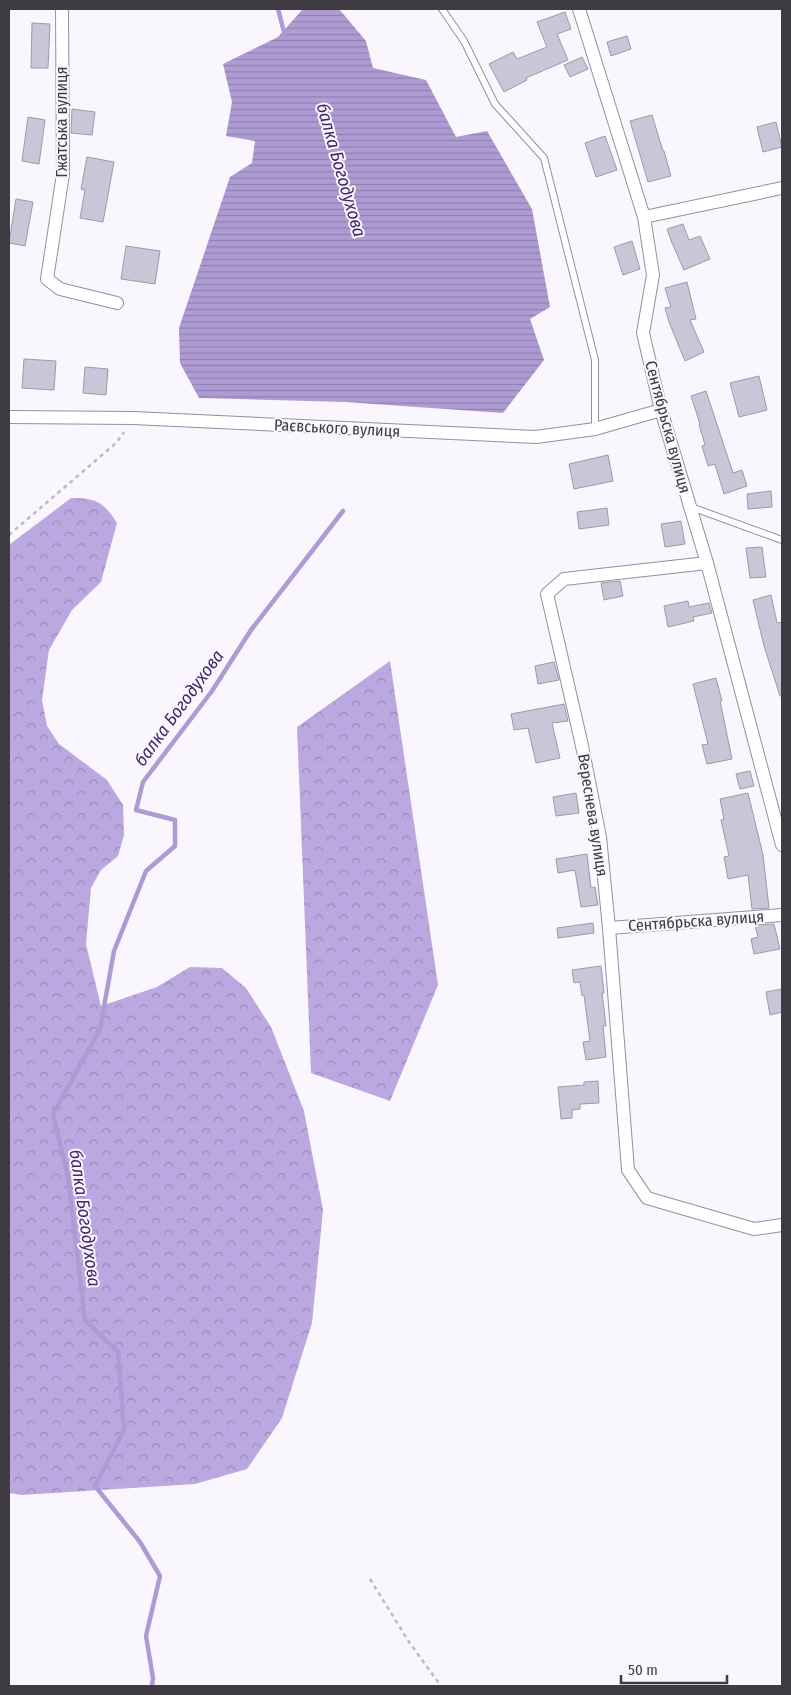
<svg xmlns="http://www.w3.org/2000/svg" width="791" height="1695" font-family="'Fira Sans Condensed',sans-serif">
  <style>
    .forest { fill: url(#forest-crowns) }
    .water { fill: url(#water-rules) }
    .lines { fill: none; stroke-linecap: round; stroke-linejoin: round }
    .stream { stroke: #af9bd4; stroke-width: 4.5 }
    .building { fill: #cbc5d8; stroke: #9e98ab }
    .lane-casing { stroke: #958fa1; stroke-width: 8 }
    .street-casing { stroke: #958fa1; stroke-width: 14 }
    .path { stroke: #bdbac2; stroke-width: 2.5; stroke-dasharray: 4 4; stroke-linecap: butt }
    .lane { stroke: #fff; stroke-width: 6 }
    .street { stroke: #fff; stroke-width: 12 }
    .labels { text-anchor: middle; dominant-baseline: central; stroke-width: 4; stroke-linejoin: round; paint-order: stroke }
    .street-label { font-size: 16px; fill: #3e3b43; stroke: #f9f6fe }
    .water-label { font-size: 18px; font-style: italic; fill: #44276a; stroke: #f9f6fe }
  </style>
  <defs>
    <pattern id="forest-crowns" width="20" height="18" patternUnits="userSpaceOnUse" patternTransform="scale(1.25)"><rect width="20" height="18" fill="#bca8e1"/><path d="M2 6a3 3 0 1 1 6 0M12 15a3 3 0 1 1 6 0" fill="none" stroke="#9a8ab8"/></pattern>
    <pattern id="water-rules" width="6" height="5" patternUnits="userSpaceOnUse" patternTransform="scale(1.25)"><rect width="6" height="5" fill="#af9bd4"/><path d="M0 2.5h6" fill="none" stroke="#9080ae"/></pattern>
  </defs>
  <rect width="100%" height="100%" fill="#f9f6fe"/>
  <path class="forest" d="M71 498C96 498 104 502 117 523L101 582 72 610 49 650 42 700 47 726 59 744 107 780 123 805 124 835 118 856 101 870 91 888 86 944 101 1006 157 987 190 967 222 968 246 988 271 1027 304 1111 323 1210 312 1323 282 1418 247 1469 195 1484 22 1495 9 1493V545Z
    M390 661 438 985 390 1101 311 1073 297 727Z"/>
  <path class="water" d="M303 9H339L366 41 373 68 426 80 456 137 487 131 532 209 550 307 530 319 544 360 503 413 345 402 199 398 180 363 179 328 230 177 252 163 255 141 226 136 232 102 223 64 278 37Z"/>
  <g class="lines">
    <path class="stream" d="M278 9 285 36
      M152 1686 153 1678 146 1636 160 1576 140 1542 95 1486 124 1430 118 1352 85 1320 68 1177 53 1114 100 1029 114 951 146 871 175 846V820L136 810 143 782 212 691 251 630 343 511"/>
  </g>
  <path class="building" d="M565 12 571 29 557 34 568 60 526 78 527 80 504 92 489 64 513 52 517 59 547 47 537 22Z
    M32 23 50 24 48 68H31Z
    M627 36 631 49 611 56 607 42Z
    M582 57 588 69 570 77 564 65Z
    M72 109 95 112 92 135 71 133Z
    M652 115 663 151H664L671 176 648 182 630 121Z
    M28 117 45 120 39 164 22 161Z
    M776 122 782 147 763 152 757 127Z
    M605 136 617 170 596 177 585 143Z
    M87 157 114 162 103 222 80 218 85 190 81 189Z
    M16 199 33 202 25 246 9 243Z
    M683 224 689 240 700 236 710 259 684 270 672 243 667 229Z
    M632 241 640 269 623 275 614 247Z
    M126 246 160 251 155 284 121 279Z
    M687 282 696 319 690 320 704 352 685 361 669 322 665 308 671 307 665 288Z
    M24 359 56 361 54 390 22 388Z
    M85 367 108 369 106 395 83 393Z
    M759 376 767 410 739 417 730 383Z
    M706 391 733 473 742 470 747 486 724 494 715 464 708 466 702 446 705 445 699 424H700L691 396Z
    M608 455 613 481 574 489 569 464Z
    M771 491 772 507 748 509 747 494Z
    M607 508 609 525 579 529 577 512Z
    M681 521 685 544 665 547 661 524Z
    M762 547 766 577 750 578 746 548Z
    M620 581 623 596 604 600 601 583Z
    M771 595 777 623 782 622V696H780L764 646 753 600Z
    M688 601 689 607 709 603 712 613 693 617 694 621 668 627 664 606Z
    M554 662 559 680 538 684 535 666Z
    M716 678 722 701H720L732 759 707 764 702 745 708 744 693 684Z
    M564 704 568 721 552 723 560 758 536 763 528 728 514 730 511 714Z
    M750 771 754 786 740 789 736 774Z
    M576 793 579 813 556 816 553 797Z
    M748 793 763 855 769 908 752 909 748 875 728 879 724 857 729 856 721 820 724 819 720 799Z
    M587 854 591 888 595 887 598 905 581 907 575 870 558 873 556 859Z
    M593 923 594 933 558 938 557 928Z
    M774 924 780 949 754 954 751 939 758 937 755 925Z
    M601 966 604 993H602L606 1026H603L606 1057 586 1060 583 1042 590 1041 584 995 582 996 580 982 574 983 572 970Z
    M782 989V1012L770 1015 766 992Z
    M598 1081 599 1103 580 1104V1109L572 1110V1118L561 1119 558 1087 584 1085V1082Z"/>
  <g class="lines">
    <defs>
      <path id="lane" d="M442 9 464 41 495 104 544 158 595 360V429
        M691 507 782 540"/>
      <path id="street" d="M62 9 63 174 47 279 60 289 117 303
        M579 9 644 217 653 275 643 333 661 410 707 563 782 845
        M644 217 782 188
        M9 417 133 418 536 437 595 429 661 410
        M707 563 564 579 547 594 581 741 600 837 609 928 628 1170 647 1198 754 1229 782 1225
        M609 928 782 915"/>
    </defs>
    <use href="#lane" class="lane-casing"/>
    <use href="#street" class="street-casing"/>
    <path class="path" d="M9 535 116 443 124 432
      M370 1579 409 1642 441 1686"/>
    <use href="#lane" class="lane"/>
    <use href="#street" class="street"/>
  </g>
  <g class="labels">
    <g class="street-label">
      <text transform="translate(61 122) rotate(-90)">Гжатська вулиця</text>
      <text transform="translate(668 427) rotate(75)">Сентябрьска вулиця</text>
      <text transform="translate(337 428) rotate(3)">Раєвського вулиця</text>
      <text transform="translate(593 815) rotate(81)">Вереснева вулиця</text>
      <text transform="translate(696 921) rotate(-4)">Сентябрьска вулиця</text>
    </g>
    <g class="water-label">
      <text transform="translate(341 170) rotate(74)">балка Богодухова</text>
      <text transform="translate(179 708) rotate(-54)">балка Богодухова</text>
      <text transform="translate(85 1218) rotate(82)">балка Богодухова</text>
    </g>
  </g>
  <rect width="791" height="1695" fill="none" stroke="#3e3b43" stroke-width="20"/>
  <path d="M621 1675v8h106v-8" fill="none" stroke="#3e3b43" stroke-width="2.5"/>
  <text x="628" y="1675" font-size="15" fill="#3e3b43" stroke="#f9f6fe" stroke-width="4" paint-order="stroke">50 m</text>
</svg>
